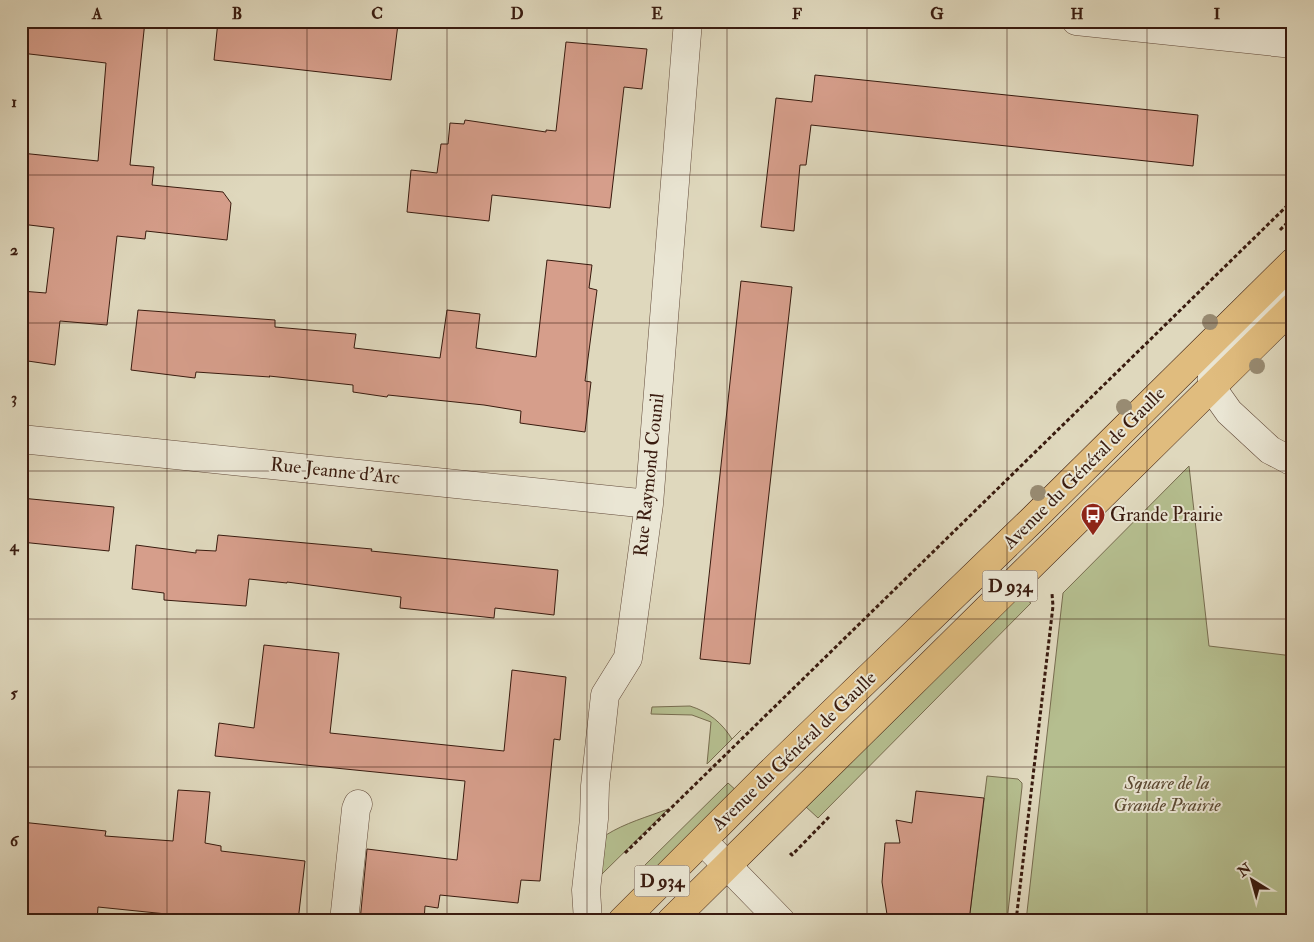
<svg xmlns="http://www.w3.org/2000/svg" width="1314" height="942" font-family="'IM FELL Double Pica',serif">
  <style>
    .green { fill: #b5be8f; stroke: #776c4f }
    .building { fill: #d69e8b; stroke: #391b0f }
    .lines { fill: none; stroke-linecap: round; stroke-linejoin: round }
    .minor-casing { stroke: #624a3a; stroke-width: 29 }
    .major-casing { stroke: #391b0f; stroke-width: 29 }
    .path { stroke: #391b0f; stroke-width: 3; stroke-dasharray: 4 2.5; stroke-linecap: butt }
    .minor { stroke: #eae6d4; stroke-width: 28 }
    .major { stroke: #e0bc7e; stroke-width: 28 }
    .tree { fill: #988b72 }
    .grid { fill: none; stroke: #391b0f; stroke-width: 1; stroke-opacity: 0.55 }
    .labels { text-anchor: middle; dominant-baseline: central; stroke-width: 4; stroke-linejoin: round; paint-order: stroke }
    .shield { fill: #eae6d4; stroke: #6e584a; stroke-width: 1 }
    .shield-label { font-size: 18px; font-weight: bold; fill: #391b0f }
    .street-label { font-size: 19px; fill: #391b0f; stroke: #eae6d4 }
    .poi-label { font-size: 19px; fill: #391b0f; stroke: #eae6d4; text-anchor: start }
    .park-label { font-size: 19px; font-style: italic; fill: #5e4c35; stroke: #eae6d4 }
    .neatline { fill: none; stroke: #391b0f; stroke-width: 2 }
    .grid-label { font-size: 16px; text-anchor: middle; font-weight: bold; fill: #391b0f }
  </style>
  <rect width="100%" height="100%" fill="#dfd8bd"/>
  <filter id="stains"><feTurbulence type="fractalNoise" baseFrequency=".004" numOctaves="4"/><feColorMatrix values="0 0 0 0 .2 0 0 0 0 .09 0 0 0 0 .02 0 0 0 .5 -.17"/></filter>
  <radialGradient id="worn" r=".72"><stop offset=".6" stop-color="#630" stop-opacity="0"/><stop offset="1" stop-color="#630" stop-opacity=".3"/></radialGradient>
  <path class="green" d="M1189 466 1209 646 1293 656V921H1026L1063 593Z
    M1018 595 1031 603 818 818 805 806Z
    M690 706C709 712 722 723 732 739L741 730 707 764 711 722 692 715 651 714 652 707Z
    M987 776 1018 779 1022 783V787L1007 921H969Z
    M728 783 738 792 653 874 645 865Z
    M668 809 601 875 606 835C625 823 647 817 668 809Z"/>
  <path class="building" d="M21 21H145L130 165 154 167 152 185 223 192 231 203 227 240 146 231 145 239 117 236 107 325 60 321 55 365 21 360V291L46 293 54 228 21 224V153L98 161 106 63 21 53Z
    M218 21H374L398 24 391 80 214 60Z
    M566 42 647 49 642 89 624 87 610 208 492 195 489 221 407 212 411 170 437 173 441 144H448L450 123 464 124 465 120 546 132V130L556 131Z
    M815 75 1198 115 1193 166 811 125 806 165H800L794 231 761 227 776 98 812 102Z
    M547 260 592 265 589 288 597 290 585 381 591 382 585 432 520 423 521 411 484 405 388 395 387 397 353 392V385L269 376 270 377 196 372 195 378 131 370 138 310 275 320V327L356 334 354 348 440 358 447 310 480 314 476 348 536 357Z
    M741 281 792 287 750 664 700 659Z
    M21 498 114 507 109 551 21 542Z
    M218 535 372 549 371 551 558 570 554 615 495 608 494 618 400 608 401 597 287 582V583L249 579 246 606 164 600V593L132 589 136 545 196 553V550L216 551Z
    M264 645 339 653 330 733 504 751 512 670 566 677 560 740 554 739 540 881 521 880 518 903 440 895 438 908 425 906 424 921H360L367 849 457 860 465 781 215 756 219 723 254 728Z
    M178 790 210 792 205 843 221 846V851L305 861 298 921H235L98 907 97 921H21V822L106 831 105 836 173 841Z
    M916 791 984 798 969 921H888L882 882 885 843H900L896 820 912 823Z"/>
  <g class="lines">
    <defs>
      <path id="minor" d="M1076 21 1293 44
        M1293 283 1212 364V388L1229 412 1270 450 1293 462
        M21 439 649 504
        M703 841 781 921
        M344 921 356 809 358 804
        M588 921 586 890 594 819 595 786 605 695 628 658 649 504 688 21"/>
      <path id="major" d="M622 921 768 775 1032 520 1293 262
        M671 921 1293 307"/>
    </defs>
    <use href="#minor" class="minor-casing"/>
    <use href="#major" class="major-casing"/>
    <path class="path" d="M1280 230 1293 217
      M625 853 1293 200
      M790 853 792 855 829 817
      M1016 921 1053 606 1052 594"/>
    <use href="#minor" class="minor"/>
    <use href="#major" class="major"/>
  </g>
  <g class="tree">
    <circle cx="1210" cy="322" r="8"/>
    <circle cx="1257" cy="366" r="8"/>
    <circle cx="1124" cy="407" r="8"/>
    <circle cx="1038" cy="493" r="8"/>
  </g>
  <path class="grid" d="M167 21V921M307 21V921M447 21V921M587 21V921M727 21V921M867 21V921M1007 21V921M1147 21V921M21 175H1293M21 323H1293M21 471H1293M21 619H1293M21 767H1293"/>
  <defs>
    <symbol id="bus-pin" viewBox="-11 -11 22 30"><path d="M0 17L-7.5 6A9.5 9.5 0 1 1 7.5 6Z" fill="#8f2418" stroke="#eae6d4"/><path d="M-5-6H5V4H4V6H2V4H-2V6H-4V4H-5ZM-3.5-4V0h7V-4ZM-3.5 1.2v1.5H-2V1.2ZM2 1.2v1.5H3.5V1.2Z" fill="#fff"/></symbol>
  </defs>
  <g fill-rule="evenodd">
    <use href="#bus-pin" x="1079" y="501" width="28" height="38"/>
  </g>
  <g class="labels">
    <g class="shield">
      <rect x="982.5" y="570.5" width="55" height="31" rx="4"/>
      <rect x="634.5" y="865.5" width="55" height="31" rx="4"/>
    </g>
    <g class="shield-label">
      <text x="1010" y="586">D 934</text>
      <text x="662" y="881">D 934</text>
    </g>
    <g class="street-label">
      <text transform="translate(1084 468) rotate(-45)">Avenue du Général de Gaulle</text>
      <text transform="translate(335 471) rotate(6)">Rue Jeanne d'Arc</text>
      <text transform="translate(649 475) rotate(-84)">Rue Raymond Counil</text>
      <text transform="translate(794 751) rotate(-44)">Avenue du Général de Gaulle</text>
    </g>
    <g class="poi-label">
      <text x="1110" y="515">Grande Prairie</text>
    </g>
    <g class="park-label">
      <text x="1167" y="783">Square de la<tspan x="1167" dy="22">Grande Prairie</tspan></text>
    </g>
  </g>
  <rect width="1314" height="942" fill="none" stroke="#dfd8bd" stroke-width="55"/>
  <g transform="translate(1252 880) rotate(323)" stroke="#eae6d4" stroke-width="4" paint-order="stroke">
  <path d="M0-4L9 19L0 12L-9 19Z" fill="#391b0f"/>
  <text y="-8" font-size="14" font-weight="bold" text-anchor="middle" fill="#391b0f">N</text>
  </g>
  <rect x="28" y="28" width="1258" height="886" class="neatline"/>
  <g class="grid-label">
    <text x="97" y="19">A</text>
    <text x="237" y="19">B</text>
    <text x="377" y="19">C</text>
    <text x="517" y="19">D</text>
    <text x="657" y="19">E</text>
    <text x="797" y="19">F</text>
    <text x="937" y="19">G</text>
    <text x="1077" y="19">H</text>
    <text x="1217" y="19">I</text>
    <text x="14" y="107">1</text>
    <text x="14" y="255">2</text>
    <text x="14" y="403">3</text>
    <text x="14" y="551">4</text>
    <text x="14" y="698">5</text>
    <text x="14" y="846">6</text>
  </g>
  <rect width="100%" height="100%" filter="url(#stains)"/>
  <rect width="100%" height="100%" fill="url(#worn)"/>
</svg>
